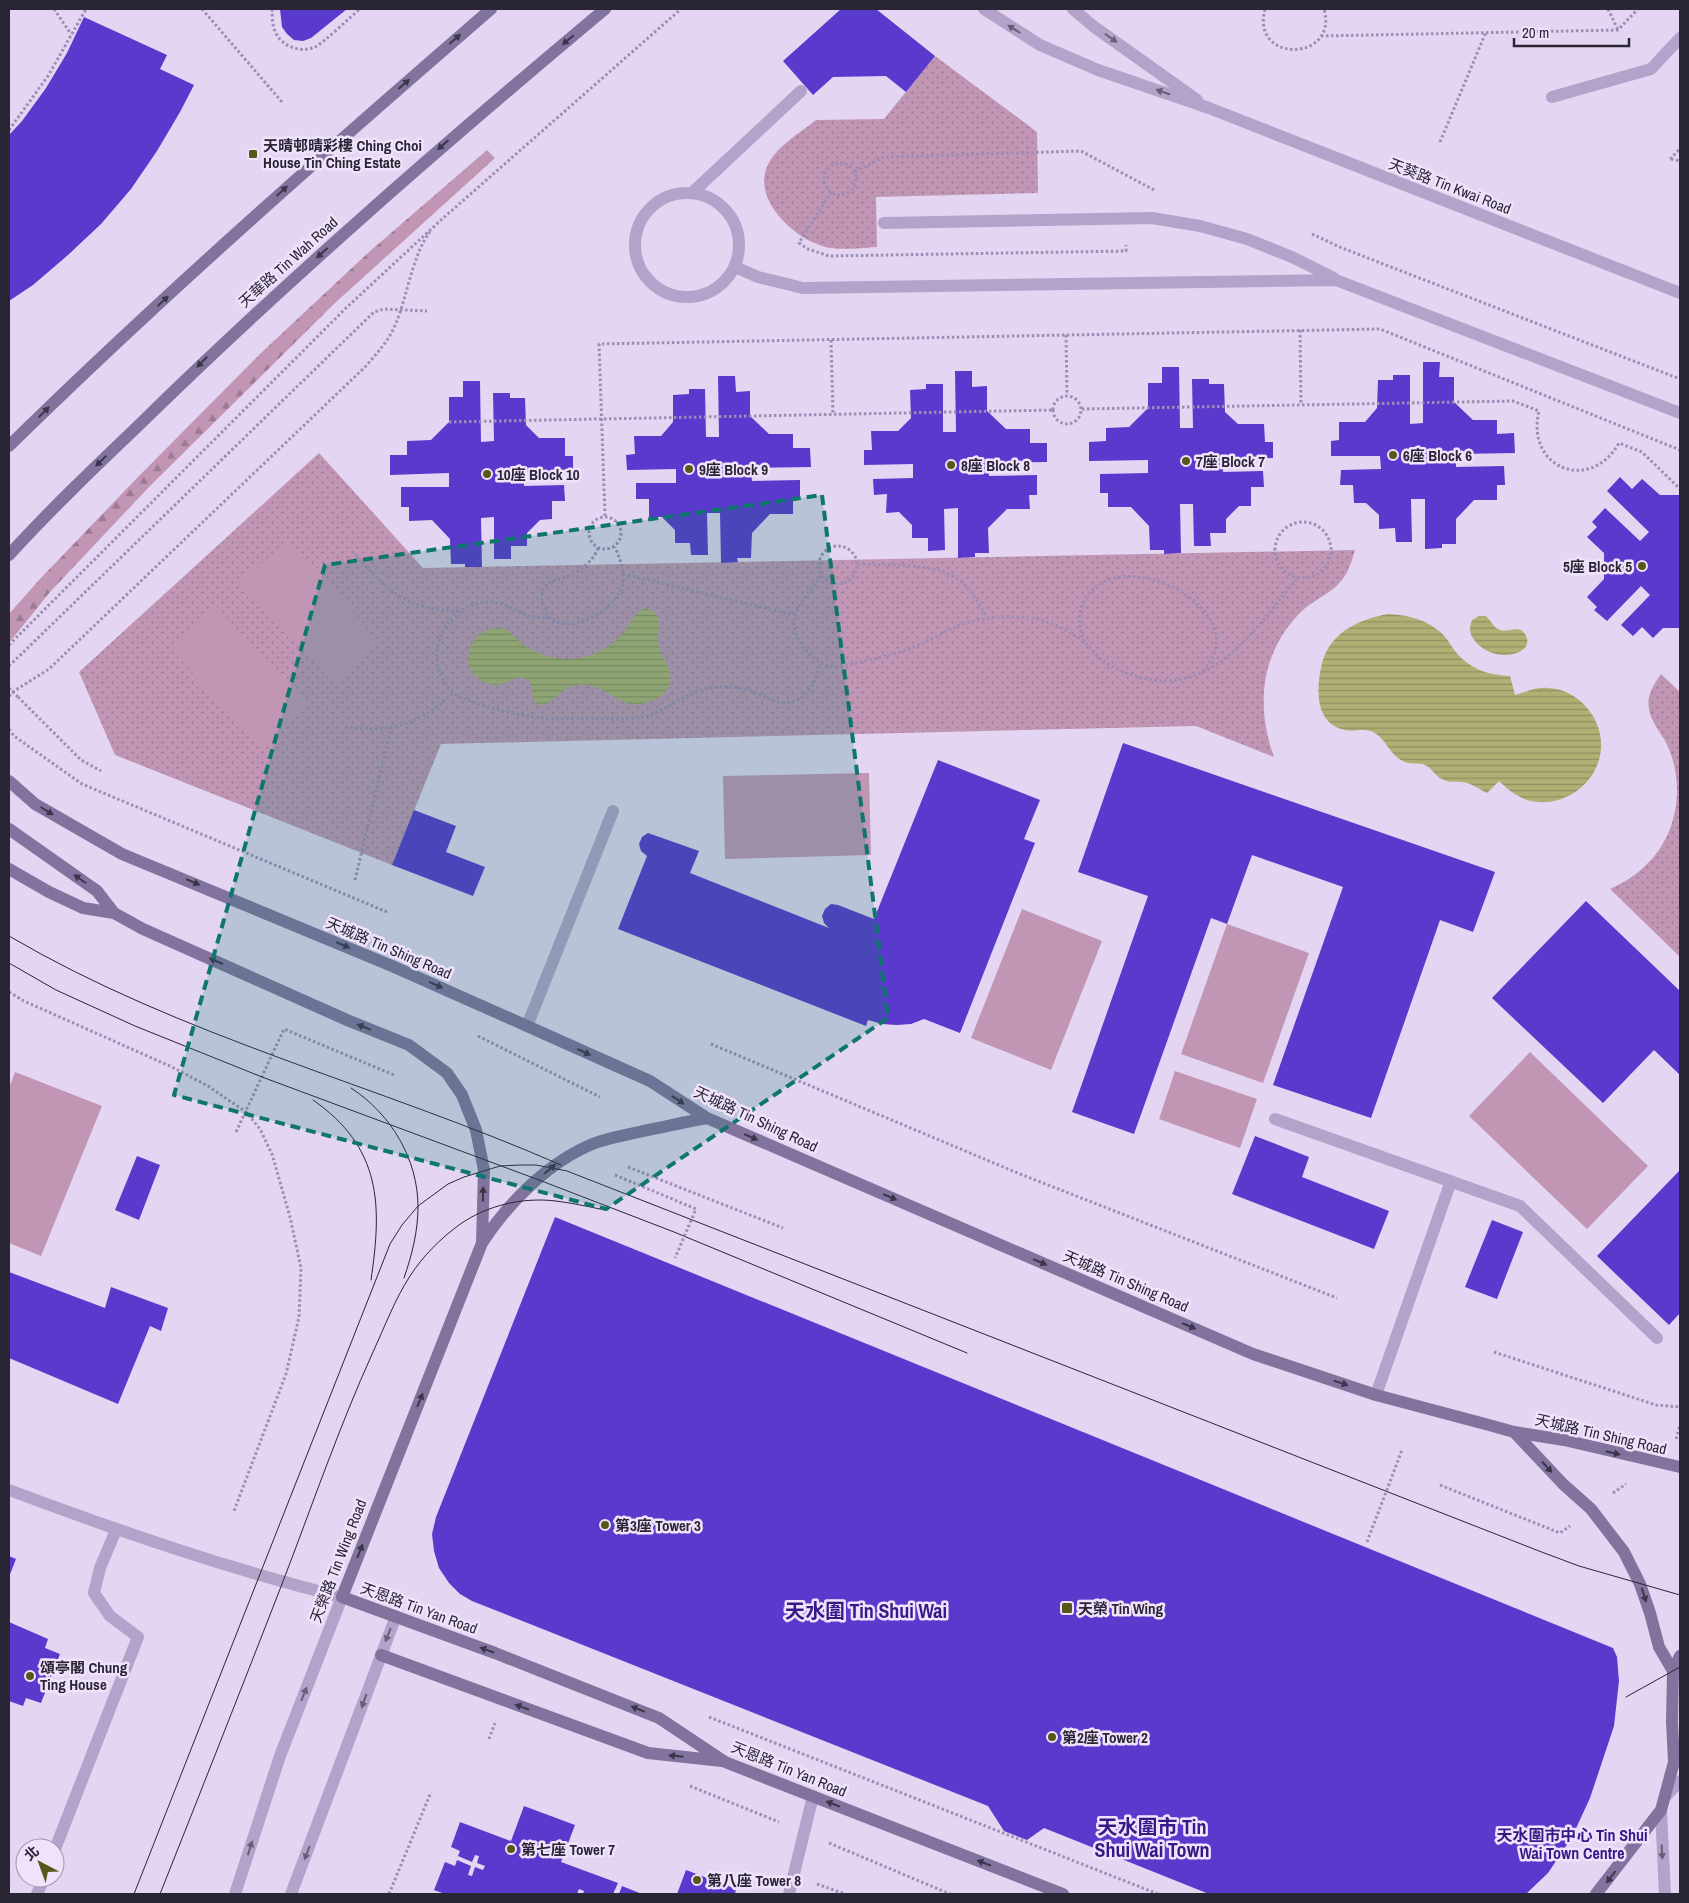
<svg xmlns="http://www.w3.org/2000/svg" width="1689" height="1903" font-family="'Archivo Narrow','Noto Sans TC',sans-serif">
  <style>
    .forest { fill: url(#forest-firs) }
    .park { fill: url(#park-dots) }
    .pitch { fill: #c196b4 }
    .water { fill: url(#water-rules) }
    .building { fill: #5a39cd }
    .lines { fill: none; stroke-linecap: round; stroke-linejoin: round }
    .path { stroke: #9d8cb6; stroke-width: 3; stroke-dasharray: 2.5 2.5; stroke-linecap: butt }
    .service { stroke: #b3a2ca; stroke-width: 12 }
    .minor { stroke: #b3a2ca; stroke-width: 12 }
    .tertiary { stroke: #b3a2ca; stroke-width: 12 }
    .secondary { stroke: #82739e; stroke-width: 12 }
    .tram { stroke: #292534; stroke-width: 1 }
    .path-bridge { stroke: #9d8cb6; stroke-width: 3; stroke-dasharray: 2.5 2.5; stroke-linecap: butt }
    .oneway { fill: #675d78 }
    .oneway2 { fill: #3b3549 }
    .marked { fill: #0f766e; fill-opacity: 0.2; stroke: #0f766e; stroke-width: 4; stroke-dasharray: 10 6; stroke-linejoin: round }
    .poi-dot { fill: #555818; stroke: #efe2fa; stroke-width: 2 }
    .labels { text-anchor: middle; dominant-baseline: central; stroke-width: 5; stroke-linejoin: round; paint-order: stroke }
    .poi-label { font-size: 15px; font-weight: bold; fill: #292534; stroke: #efe2fa; text-anchor: start }
    .street-label { font-size: 15px; fill: #292534; stroke: #efe2fa }
    .neighbourhood-label { font-size: 16px; font-weight: bold; fill: #321a87; stroke: #efe2fa }
    .district-label { font-size: 20px; font-weight: bold; fill: #321a87; stroke: #efe2fa }
  </style>
  <defs>
    <pattern id="forest-firs" width="22" height="20" patternUnits="userSpaceOnUse" patternTransform="scale(1.25)"><rect width="22" height="20" fill="#c196b4"/><path d="M5 1l3.5 6h-7zM16 11l3.5 6h-7z" fill="#9d7a93"/></pattern>
    <pattern id="park-dots" width="8" height="8" patternUnits="userSpaceOnUse" patternTransform="scale(1.25)"><rect width="8" height="8" fill="#c196b4"/><path d="M2 2h.1M6 6h.1" fill="none" stroke="#9d7a93" stroke-width="1.8" stroke-linecap="round"/></pattern>
    <pattern id="water-rules" width="6" height="5" patternUnits="userSpaceOnUse" patternTransform="scale(1.25)"><rect width="6" height="5" fill="#afb074"/><path d="M0 2.5h6" fill="none" stroke="#8e8f60"/></pattern>
  </defs>
  <rect width="100%" height="100%" fill="#e4d6f2"/>
  <path class="forest" d="M487 150 495 158 335 303 149 487 50 592 9 643V614L39 580 137 478 261 353 369 252Z"/>
  <path class="park" d="M935 56 1037 132 1038 193 876 197 877 247C862 248 846 250 831 248 799 244 752 202 767 167 775 147 800 133 816 120L884 119Z
    M319 453 423 568 1355 550C1351 565 1346 579 1333 589 1323 597 1311 602 1302 611 1261 651 1255 705 1274 757L1196 726 441 744 392 865 115 755 79 672Z
    M1661 674 1680 692V957L1610 889C1623 883 1635 876 1645 866 1677 837 1685 788 1669 749 1664 735 1651 724 1649 709 1646 696 1654 684 1661 674Z"/>
  <path class="pitch" d="M287 540 379 641 333 683 241 582Z
    M215 605 307 706 261 748 169 647Z
    M869 773 871 855 725 859 723 776Z
    M1022 909 1102 941 1051 1070 971 1038Z
    M1227 924 1309 953 1263 1083 1181 1054Z
    M1530 1052 1648 1166 1587 1229 1469 1116Z
    M1175 1071 1257 1099 1240 1148 1159 1119Z
    M15 1072 102 1106 41 1256 9 1243V1088Z"/>
  <path class="water" d="M645 608C665 614 657 626 658 642 660 660 679 673 666 691 662 696 657 699 651 701 622 713 614 690 588 685 564 680 552 706 542 705 527 704 537 685 526 679 514 672 504 691 484 682 455 669 470 626 500 628 510 629 514 637 521 643 537 656 562 662 581 658 597 654 613 646 623 633 631 624 633 613 645 608Z
    M1388 614C1406 615 1421 618 1435 628 1445 634 1449 643 1455 651 1469 669 1488 675 1510 676L1515 695C1526 692 1536 687 1548 688 1578 689 1603 718 1601 748 1599 784 1562 810 1527 800 1516 796 1507 789 1499 781L1487 793C1479 789 1471 783 1462 782 1456 781 1451 783 1444 780 1435 777 1432 767 1423 764 1415 763 1409 765 1401 760 1390 754 1386 740 1375 733 1365 727 1356 732 1345 730 1313 724 1316 684 1323 660 1332 631 1361 619 1388 614Z
    M1479 616H1486C1491 621 1494 628 1500 630 1508 633 1519 624 1525 634 1538 655 1494 665 1475 641 1469 634 1469 628 1472 620Z"/>
  <path class="building" d="M280 9H347L311 38 303 41 294 40 287 34 282 27Z
    M841 9H876L935 56 906 92 886 76 833 77 813 95 783 61Z
    M84 17 167 55 160 69 194 85 180 112 157 151 131 189 101 224 68 255 33 285 9 301V135L22 121 46 88 67 53Z
    M1423 362H1440L1439 377H1454V402L1473 420H1497V434L1514 433 1515 453 1456 454V467L1504 466 1505 485H1497V500H1474L1456 519V544H1442V548L1425 549V499H1411L1412 542H1396L1395 528 1379 529V515L1366 503H1354L1353 485H1340L1341 470 1381 469 1380 456H1331V441L1339 440V422H1365L1377 408 1378 380H1393V375H1410V424L1423 423Z
    M1162 367H1179L1180 428H1193L1192 379H1209V384H1224L1225 412 1238 424H1264L1265 442H1273V458L1224 459 1223 472 1263 471 1264 487H1251V506H1239L1226 519V533H1210L1211 546H1194L1193 504H1180L1181 553 1164 554V550H1150L1149 526 1131 507H1108V493H1100V474L1148 473V460L1089 461V442L1106 441V428L1129 427 1148 408V383H1162Z
    M955 371H972V387L987 386V411L1006 429H1030V443H1047V462L989 463V476L1037 475V495H1029L1030 509H1007L988 528 989 553H975V557L958 558V508L944 509 945 550 928 551V538H912V525L899 512 886 513 887 494 874 495 873 479 913 478V464L864 465V450H872L871 431H898L911 418 910 390 926 389V384H943V432H956Z
    M718 376H735L736 392 750 391V416L769 434H793V448H810L811 467 751 468 752 481 800 480V500L793 499V514H770L752 533 751 558H737L738 562 721 563 720 513H707L708 555H691L690 543H675V530L662 517H649V499H636V483H676V469L627 470 626 455 635 454 634 436H661L673 422V395L689 394V389H705L706 437H719Z
    M463 381H480L481 442 494 441 493 393H510V398H525L526 425 539 438H565V456H573V472H524V486L564 485 565 501H552V519L540 520 527 533V546H511V559H494V517L481 518 482 567H465V564H451L450 539 432 520 409 521V507H401V487H449V473L390 475V455H407V441L431 440 449 422V397H463Z
    M1620 477 1632 489 1642 479 1660 495H1680V628H1663L1653 638 1642 627 1633 636 1621 625 1650 595 1641 586 1607 621 1594 610 1597 607 1587 597 1604 579V553L1587 537 1597 527 1592 522 1605 508 1640 541 1649 532 1607 491Z
    M1123 743 1495 872 1473 932 1440 920 1371 1118 1273 1085 1343 887 1252 855 1227 924 1211 918 1134 1134 1072 1112 1148 896 1078 872Z
    M938 760 1040 800 1024 839 1035 843 960 1033 924 1019 911 1024 897 1025 882 1024 868 1020 866 1026 618 929 647 856 641 851 639 844 642 837 648 833 699 851 690 873 829 928 824 923 822 916 825 909 831 904 838 905 874 919Z
    M414 810 456 826 446 852 485 867 473 896 392 865Z
    M1586 901 1680 991V1075L1654 1050 1603 1103 1492 998Z
    M1255 1136 1309 1157 1302 1177 1389 1211 1374 1249 1232 1194Z
    M137 1156 160 1165 139 1220 115 1210Z
    M1680 1170V1313L1669 1325 1597 1256Z
    M555 1217 1613 1648 1617 1657 1619 1681 1614 1726 1590 1798 1572 1837 1548 1873 1526 1894H1209L1044 1828 1027 1840 1004 1831 988 1806 472 1601 460 1594 449 1583 439 1568 434 1551 432 1534 436 1517Z
    M1492 1220 1523 1232 1497 1299 1465 1287Z
    M9 1272 105 1308 111 1287 168 1308 161 1331 150 1326 118 1404 9 1358Z
    M9 1556 16 1559 9 1577Z
    M9 1622 48 1639 45 1648 60 1654 41 1703 26 1698 23 1706 9 1701Z
    M524 1806 575 1825 561 1862 618 1883 613 1894H583L584 1891 579 1889 577 1894H445L434 1890 445 1862 455 1866 457 1860 471 1866 468 1875 472 1876 475 1867 483 1870 485 1866 477 1863 479 1856 475 1855 472 1862 458 1856 460 1851 451 1847 460 1822 511 1841Z
    M686 1870 736 1889 735 1894H677Z
    M622 1886 642 1894H619Z"/>
  <g class="lines">
    <path class="path" d="M54 9 71 34
      M202 9 282 102
      M272 9C272 15 272 22 274 28 278 45 299 54 315 47 326 41 349 18 360 9
      M1265 9C1250 64 1339 62 1324 9
      M1608 9 1618 30
      M1321 36 1618 30 1638 9
      M9 130 48 76 86 9
      M1440 142 1486 32
      M1670 159 1680 149
      M1671 159 1680 161
      M824 179a16 16 0 1 1 32 0a16 16 0 1 1-32 0Z
      M855 172 883 157 1081 151 1154 190
      M831 192 799 243 808 249 829 256 1126 251V245
      M1312 234 1342 248 1680 379
      M1300 330 1301 405
      M1066 335 1067 395
      M831 340 833 414
      M1053 410a14 14 0 1 1 28 0a14 14 0 1 1-28 0Z
      M1082 409 1513 401 1539 411C1525 468 1590 494 1619 443L1642 452 1680 489
      M449 422 1053 410
      M605 516 599 344 1380 329 1680 450
      M589 533a16 16 0 1 1 32 0a16 16 0 1 1-32 0Z
      M1275 550a28 28 0 1 1 56 0a28 28 0 1 1-56 0Z
      M819 565a19 19 0 1 1 38 0a19 19 0 1 1-38 0Z
      M598 548C594 559 583 569 572 574 561 580 545 578 542 594 541 598 542 604 544 608 558 644 617 611 623 584 625 571 620 559 615 547
      M352 551C388 590 402 609 458 611
      M858 564C889 566 938 561 963 583 973 593 980 606 988 618
      M623 574 794 615
      M821 576C803 601 781 618 804 648 811 657 823 667 835 667 842 667 851 664 858 663 878 658 899 653 919 645 933 639 946 631 960 625 978 619 997 616 1016 617 1040 617 1064 627 1083 641 1090 646 1095 654 1102 660 1115 669 1131 676 1147 679 1217 693 1259 623 1298 578
      M550 618C545 618 540 618 535 617 518 615 506 601 489 602 443 603 419 660 453 692 467 705 523 716 543 718 555 720 568 718 580 718 603 718 630 722 652 714 675 705 692 689 717 687 730 686 743 688 754 692 763 695 770 700 779 702 804 707 816 683 820 663
      M1084 642C1079 626 1077 613 1086 598 1123 539 1261 614 1202 671
      M9 645 346 308 441 220 681 9
      M9 666 374 312 384 309 427 311
      M9 696 14 691 49 669 365 367C377 353 389 341 396 323 407 297 413 253 430 232
      M18 697 81 760 101 771
      M345 727C393 732 417 726 453 693
      M9 729 14 736 82 784 387 912
      M355 880 391 728
      M9 992 24 1001 172 1067 208 1086 246 1112 260 1129 272 1154 290 1217 301 1268 299 1317 286 1374 234 1511
      M478 1036 600 1097
      M711 1044 1020 1174 1337 1298
      M236 1132 284 1029 394 1075
      M628 1167 783 1228
      M1494 1352 1656 1405 1680 1407
      M1676 1439 1680 1425
      M1440 1485 1560 1533 1570 1526
      M1613 1493 1626 1484
      M709 1717 1158 1894
      M489 1739 495 1723
      M690 1786 779 1822
      M829 1843 950 1894
      M817 1884 845 1894
      M389 1894 431 1792"/>
    <path class="service" d="M1552 97 1651 69 1680 38
      M693 192 801 91
      M635 245a52 52 0 1 1 104 0a52 52 0 1 1-104 0Z
      M884 223 1152 218 1200 226 1247 239 1292 257 1334 278
      M735 267 758 277 803 288 1336 280 1680 413
      M527 1026 613 811
      M1275 1119 1520 1206 1657 1338
      M1376 1395 1451 1181
      M9 1490C119 1531 228 1569 342 1597
      M55 1849 138 1637 110 1616 94 1593 100 1568 116 1530
      M37 1894 44 1878
      M789 1894 813 1796"/>
    <path class="minor" d="M1666 1796 1680 1781
      M1661 1810 1665 1894"/>
    <path class="tertiary" d="M984 9 1040 45 1098 70 1209 108 1680 293
      M1073 9 1093 26 1197 100
      M235 1894 280 1756 342 1597
      M291 1894 396 1616"/>
    <path class="secondary" d="M9 446C164 294 327 151 491 9
      M9 555C50 510 94 468 138 426 287 280 445 143 605 9
      M9 781 35 804 122 854 392 966 527 1026 650 1081 707 1118 1253 1354 1376 1395 1489 1425 1514 1432 1564 1440 1680 1467
      M9 829 97 891 114 913
      M9 869 49 892 83 908 114 913 143 929 347 1020 409 1045 447 1073 462 1095 476 1130 484 1170 482 1243
      M707 1118C685 1122 664 1127 643 1131 627 1135 611 1137 595 1143 549 1161 508 1203 482 1243L342 1597 495 1653 659 1718 725 1762 1063 1894
      M1514 1432 1563 1484 1591 1509 1624 1552 1640 1584 1650 1613 1659 1647 1673 1671
      M381 1655 648 1753 722 1761
      M1596 1894 1661 1810 1674 1762 1672 1722 1673 1671 1680 1656"/>
    <path class="tram" d="M9 936C181 1037 378 1085 561 1165
      M9 963 56 990 135 1026 262 1077 539 1180 674 1232 967 1353
      M351 1088C391 1114 418 1159 418 1207 418 1231 412 1255 404 1278
      M313 1100C382 1148 382 1205 371 1280
      M1626 1697 1680 1667
      M134 1894 390 1244 402 1225 418 1206 448 1184 464 1177 500 1166 520 1165H536L567 1171 1539 1551 1579 1566 1680 1595
      M160 1894C201 1791 242 1687 282 1584 312 1506 339 1427 373 1352 385 1326 395 1299 410 1276 423 1256 440 1239 459 1225 487 1205 523 1197 556 1201 571 1203 586 1206 600 1209"/>
    <path class="path-bridge" d="M9 688 18 697
      M615 1175 696 1209 675 1258
      M1367 1542 1402 1450"/>
  </g>
  <defs><path id="oneway-solid" d="M-6-.8H1V-3.2L6.5 0L1 3.2V.8H-6Z" transform="scale(1.25)"/></defs>
  <g class="oneway">
    <use href="#oneway-solid" transform="translate(1014 29) rotate(-148)"/>
    <use href="#oneway-solid" transform="translate(1111 38) rotate(35)"/>
    <use href="#oneway-solid" transform="translate(1163 92) rotate(-161)"/>
    <use href="#oneway-solid" transform="translate(388 1635) rotate(111)"/>
    <use href="#oneway-solid" transform="translate(304 1694) rotate(-68)"/>
    <use href="#oneway-solid" transform="translate(364 1701) rotate(110)"/>
    <use href="#oneway-solid" transform="translate(250 1848) rotate(-73)"/>
    <use href="#oneway-solid" transform="translate(1662 1852) rotate(87)"/>
    <use href="#oneway-solid" transform="translate(307 1853) rotate(111)"/>
  </g>
  <g class="oneway2">
    <use href="#oneway-solid" transform="translate(455 39) rotate(-41)"/>
    <use href="#oneway-solid" transform="translate(568 40) rotate(140)"/>
    <use href="#oneway-solid" transform="translate(404 84) rotate(-41)"/>
    <use href="#oneway-solid" transform="translate(443 145) rotate(139)"/>
    <use href="#oneway-solid" transform="translate(282 191) rotate(-43)"/>
    <use href="#oneway-solid" transform="translate(322 253) rotate(138)"/>
    <use href="#oneway-solid" transform="translate(163 301) rotate(-43)"/>
    <use href="#oneway-solid" transform="translate(202 362) rotate(135)"/>
    <use href="#oneway-solid" transform="translate(44 412) rotate(-44)"/>
    <use href="#oneway-solid" transform="translate(101 461) rotate(136)"/>
    <use href="#oneway-solid" transform="translate(47 811) rotate(32)"/>
    <use href="#oneway-solid" transform="translate(80 879) rotate(-145)"/>
    <use href="#oneway-solid" transform="translate(193 882) rotate(23)"/>
    <use href="#oneway-solid" transform="translate(343 945) rotate(23)"/>
    <use href="#oneway-solid" transform="translate(216 961) rotate(-156)"/>
    <use href="#oneway-solid" transform="translate(436 985) rotate(24)"/>
    <use href="#oneway-solid" transform="translate(364 1027) rotate(-158)"/>
    <use href="#oneway-solid" transform="translate(584 1052) rotate(25)"/>
    <use href="#oneway-solid" transform="translate(678 1100) rotate(33)"/>
    <use href="#oneway-solid" transform="translate(751 1137) rotate(23)"/>
    <use href="#oneway-solid" transform="translate(550 1169) rotate(-40)"/>
    <use href="#oneway-solid" transform="translate(483 1194) rotate(-89)"/>
    <use href="#oneway-solid" transform="translate(890 1197) rotate(23)"/>
    <use href="#oneway-solid" transform="translate(1040 1262) rotate(23)"/>
    <use href="#oneway-solid" transform="translate(1189 1326) rotate(23)"/>
    <use href="#oneway-solid" transform="translate(1341 1383) rotate(18)"/>
    <use href="#oneway-solid" transform="translate(420 1400) rotate(-68)"/>
    <use href="#oneway-solid" transform="translate(1613 1453) rotate(13)"/>
    <use href="#oneway-solid" transform="translate(1547 1467) rotate(47)"/>
    <use href="#oneway-solid" transform="translate(360 1551) rotate(-69)"/>
    <use href="#oneway-solid" transform="translate(1644 1595) rotate(72)"/>
    <use href="#oneway-solid" transform="translate(487 1650) rotate(-161)"/>
    <use href="#oneway-solid" transform="translate(522 1707) rotate(-160)"/>
    <use href="#oneway-solid" transform="translate(638 1709) rotate(-158)"/>
    <use href="#oneway-solid" transform="translate(676 1756) rotate(-174)"/>
    <use href="#oneway-solid" transform="translate(833 1804) rotate(-159)"/>
    <use href="#oneway-solid" transform="translate(984 1863) rotate(-159)"/>
    <use href="#oneway-solid" transform="translate(1611 1877) rotate(127)"/>
  </g>
  <path class="marked" d="M822 495 888 1018 606 1209 174 1095 325 565Z"/>
  <g class="poi-dot">
    <rect x="248" y="149" width="10" height="10" rx="2.5"/>
    <circle cx="1393" cy="455" r="5"/>
    <circle cx="1186" cy="461" r="5"/>
    <circle cx="951" cy="465" r="5"/>
    <circle cx="689" cy="469" r="5"/>
    <circle cx="487" cy="474" r="5"/>
    <circle cx="1642" cy="566" r="5"/>
    <circle cx="605" cy="1525" r="5"/>
    <rect x="1061" y="1602" width="12" height="12" rx="2.5"/>
    <circle cx="30" cy="1676" r="5"/>
    <circle cx="1052" cy="1737" r="5"/>
    <circle cx="511" cy="1849" r="5"/>
    <circle cx="697" cy="1880" r="5"/>
  </g>
  <g class="labels">
    <g class="poi-label">
      <text x="263" y="145">天晴邨晴彩樓 Ching Choi<tspan x="263" dy="17">House Tin Ching Estate</tspan></text>
      <text x="1403" y="455">6座 Block 6</text>
      <text x="1196" y="461">7座 Block 7</text>
      <text x="961" y="465">8座 Block 8</text>
      <text x="699" y="469">9座 Block 9</text>
      <text x="497" y="474">10座 Block 10</text>
      <text x="1632" y="566" text-anchor="end">5座 Block 5</text>
      <text x="615" y="1525">第3座 Tower 3</text>
      <text x="1078" y="1608">天榮 Tin Wing</text>
      <text x="40" y="1667">頌亭閣 Chung<tspan x="40" dy="17">Ting House</tspan></text>
      <text x="1062" y="1737">第2座 Tower 2</text>
      <text x="521" y="1849">第七座 Tower 7</text>
      <text x="707" y="1880">第八座 Tower 8</text>
    </g>
    <g class="street-label">
      <text transform="translate(1450 186) rotate(21)">天葵路 Tin Kwai Road</text>
      <text transform="translate(288 262) rotate(-42)">天華路 Tin Wah Road</text>
      <text transform="translate(389 948) rotate(23)">天城路 Tin Shing Road</text>
      <text transform="translate(756 1119) rotate(25)">天城路 Tin Shing Road</text>
      <text transform="translate(1126 1281) rotate(23)">天城路 Tin Shing Road</text>
      <text transform="translate(1601 1434) rotate(13)">天城路 Tin Shing Road</text>
      <text transform="translate(338 1561) rotate(-69)">天榮路 Tin Wing Road</text>
      <text transform="translate(419 1608) rotate(20)">天恩路 Tin Yan Road</text>
      <text transform="translate(789 1769) rotate(22)">天恩路 Tin Yan Road</text>
    </g>
    <g class="neighbourhood-label">
      <text x="1572" y="1835">天水圍市中心 Tin Shui<tspan x="1572" dy="18">Wai Town Centre</tspan></text>
    </g>
    <g class="district-label">
      <text x="866" y="1610">天水圍 Tin Shui Wai</text>
      <text x="1152" y="1826">天水圍市 Tin<tspan x="1152" dy="23">Shui Wai Town</tspan></text>
    </g>
  </g>
  <rect width="1689" height="1903" fill="none" stroke="#292534" stroke-width="20"/>
  <g transform="translate(40 1863) rotate(319)"><circle r="24" fill="#efe2fa" stroke="#a096ab"/>
  <path d="M0-4L9 19L0 12L-9 19Z" fill="#555818"/>
  <text y="-8" font-size="14" font-weight="bold" text-anchor="middle" fill="#292534">北</text>
  </g>
  <path d="M1514 38v8h115v-8" fill="none" stroke="#292534" stroke-width="2.5"/>
  <text x="1522" y="38" font-size="15" fill="#292534" stroke="#efe2fa" stroke-width="4" paint-order="stroke">20 m</text>
</svg>
